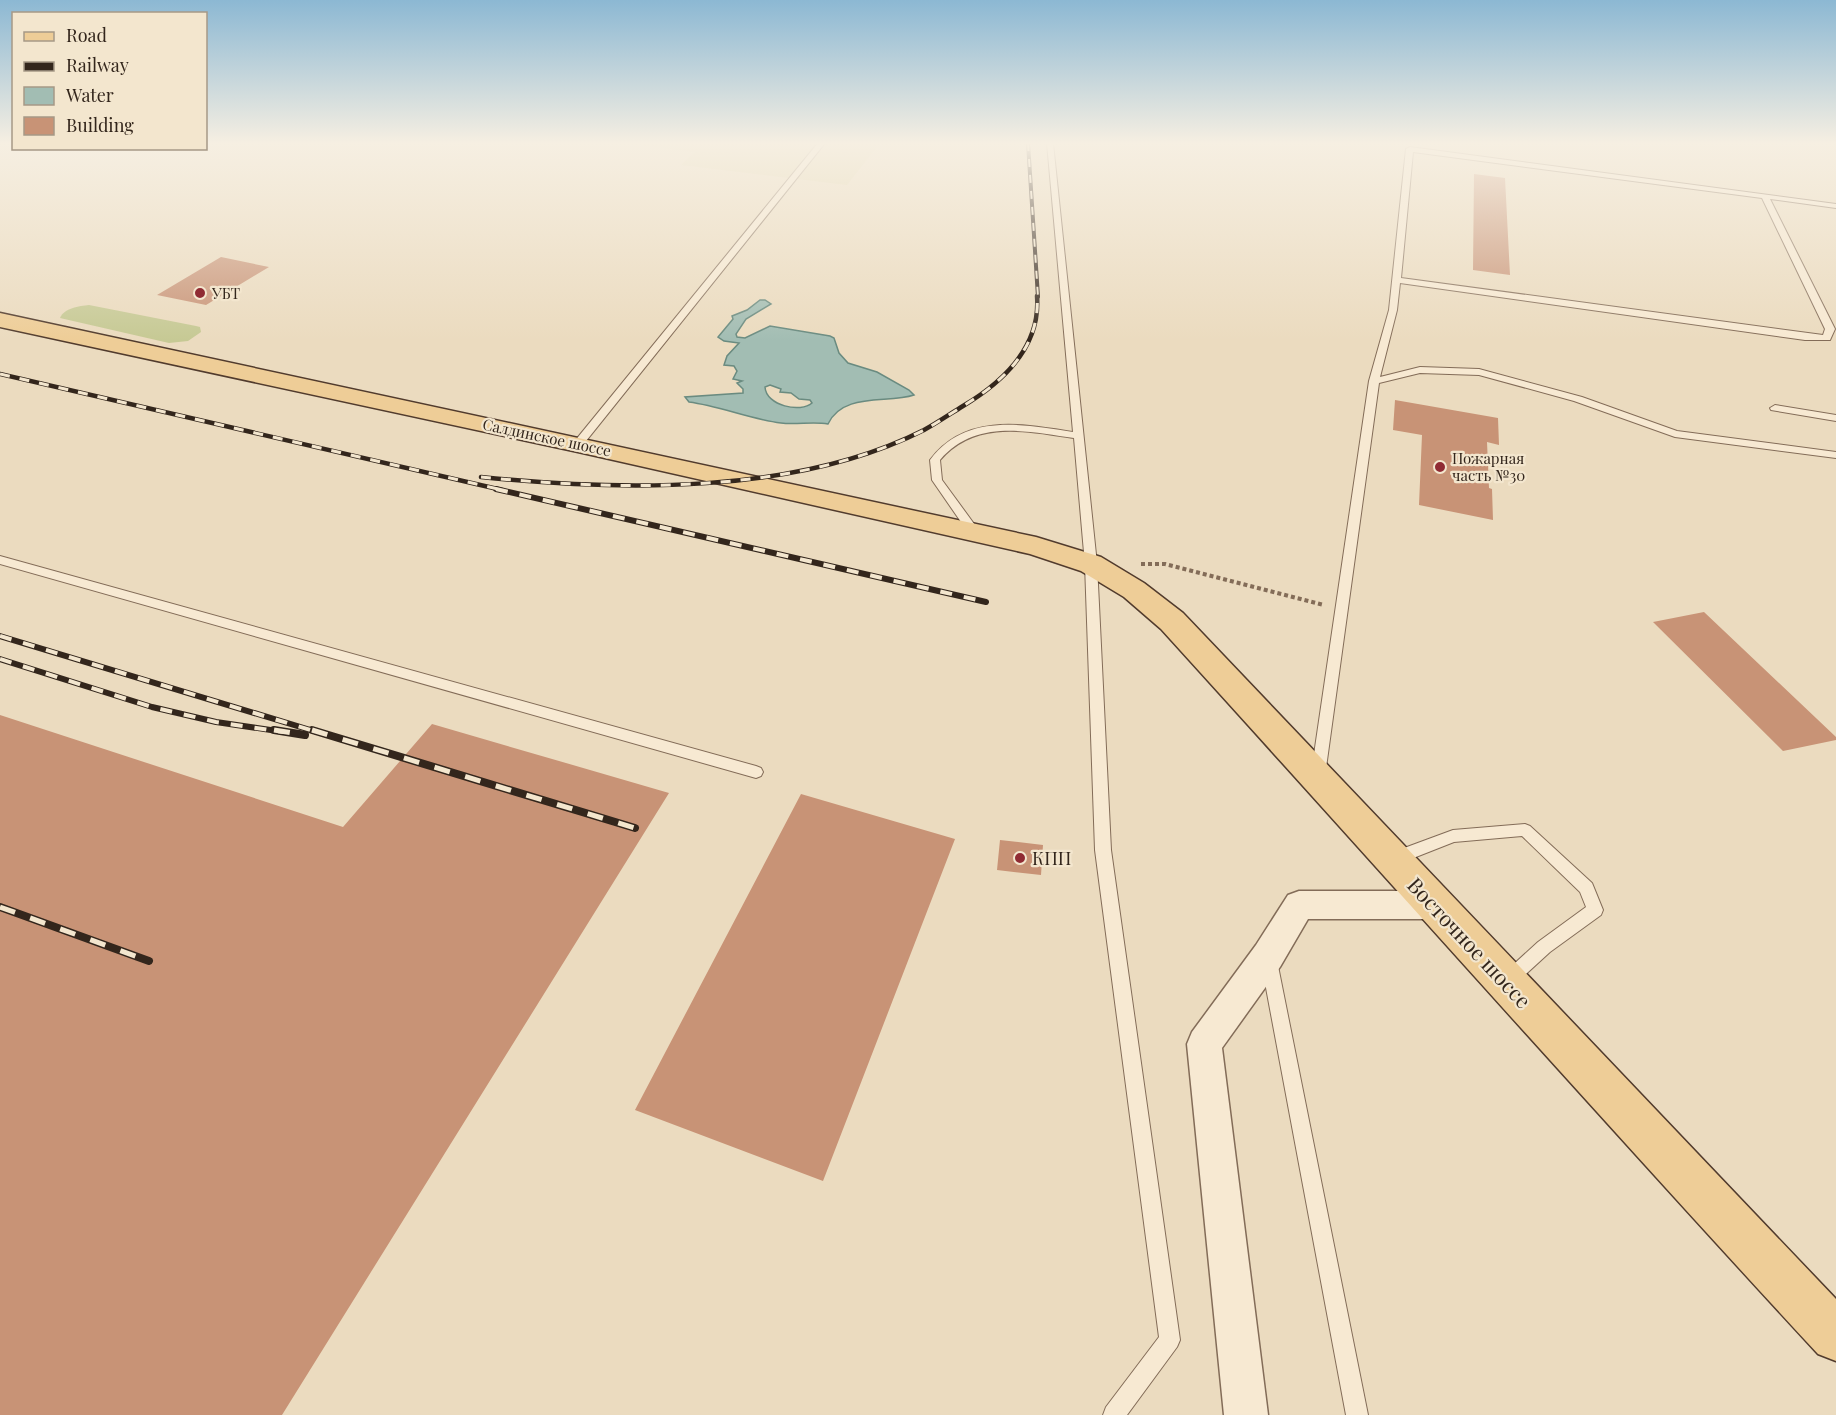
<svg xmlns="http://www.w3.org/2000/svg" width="1836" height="1415" font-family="'Playfair Display',serif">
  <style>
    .farmland { fill: #e1d5ad }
    .green { fill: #c6c994 }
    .water { fill: #a2bdb3; stroke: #6a8b80; stroke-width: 1.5; fill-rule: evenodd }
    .building { fill: #c89376 }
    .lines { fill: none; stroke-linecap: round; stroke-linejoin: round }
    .lane-casing { stroke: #836c58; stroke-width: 2 }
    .street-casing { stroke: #836c58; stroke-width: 3 }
    .primary-casing { stroke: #513b2d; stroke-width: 3 }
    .path { stroke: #836c58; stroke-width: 4; stroke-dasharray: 4 3; stroke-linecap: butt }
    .lane { fill: #f7e9d2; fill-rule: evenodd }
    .street { fill: #f7e9d2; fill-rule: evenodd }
    .primary { fill: #eecd97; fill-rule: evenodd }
    .rail-far3-casing { stroke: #33261c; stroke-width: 4 }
    .rail-far2-casing { stroke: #33261c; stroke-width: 4.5 }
    .rail-far1-casing { stroke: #33261c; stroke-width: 6 }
    .rail-casing { stroke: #33261c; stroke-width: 8 }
    .rail-far3 { stroke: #f3e6ce; stroke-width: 2; stroke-dasharray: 8; stroke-linecap: butt }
    .rail-far2 { stroke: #f3e6ce; stroke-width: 3; stroke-dasharray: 10; stroke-linecap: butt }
    .rail-far1 { stroke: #f3e6ce; stroke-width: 4; stroke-dasharray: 12; stroke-linecap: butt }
    .rail { stroke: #f3e6ce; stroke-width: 5; stroke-dasharray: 16; stroke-linecap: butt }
    .poi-dot { fill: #902b33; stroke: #f3e6ce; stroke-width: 2 }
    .labels { text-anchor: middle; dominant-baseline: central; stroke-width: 4.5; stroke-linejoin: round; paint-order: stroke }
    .far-poi-label { font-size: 15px; fill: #33261c; stroke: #f3e6ce; text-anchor: start }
    .far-street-label { font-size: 15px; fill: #33261c; stroke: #f3e6ce }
    .poi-label { font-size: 18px; fill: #33261c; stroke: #f3e6ce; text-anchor: start }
    .near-street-label { font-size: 21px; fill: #33261c; stroke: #f3e6ce }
  </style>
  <rect width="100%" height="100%" fill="#ebdbbf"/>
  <path class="farmland" d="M624 143H880L847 185 681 165 695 152Z"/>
  <path class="green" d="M89 305 196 326 200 327 201 332 188 341 169 343 60 318C64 308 79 306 89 305Z"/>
  <path class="water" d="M760 300H765L771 304 746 319 736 334 737 337 745 338 770 326 830 336 834 338 839 353 848 363 877 372 909 390 914 395C887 404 843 392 828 424 813 421 797 425 781 423 749 419 720 406 689 402L685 397 743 393V389L737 383 742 381 733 379 737 371 734 366 724 365 727 356 739 343 724 341 718 337 733 319 732 316 747 310ZM770 385 781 389 780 392 791 393 799 399 810 400 812 403C801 413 766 406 765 387Z"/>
  <path class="building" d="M1474 174 1505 178 1510 275 1473 270Z
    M221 257 269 267 206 305 157 295Z
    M1395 400 1498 418 1499 445 1487 442 1489 488 1492 489 1493 520 1419 505 1422 435 1393 430Z
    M1704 612 1836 737V740L1783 751 1653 622Z
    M0 715 343 827 432 724 669 793 282 1415H0Z
    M801 794 955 839 823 1181 635 1110Z
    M1000 840 1043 845 1041 875 997 870Z"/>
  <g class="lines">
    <defs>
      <path id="lane" d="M818 143H825L582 446H574V442Z
        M1047 143H1053L1097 564 1111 850 1180 1340 1177 1347 1127 1415H1103L1106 1407 1159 1337 1095 850 1085 564 1074 438C1026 431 975 419 940 460L942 480 980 532 974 536 970 535 932 480 930 460C965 413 1022 424 1073 432Z
        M1410 147 1836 204V208L1770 199 1835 329 1830 340H1805L1400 283 1397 310 1380 377 1420 367 1479 369 1582 397 1677 431 1836 452V458L1675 437 1574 401 1479 375 1420 373 1379 383 1325 775 1323 779H1313L1311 775 1369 381 1389 310 1406 149ZM1413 152 1762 198 1825 329 1823 335 1401 278Z
        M1775 405 1836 415V421L1771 410 1770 408Z
        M0 556 756 766 761 768 763 772 761 776 756 778 0 564Z
        M1525 824 1530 826 1592 883 1603 910 1601 915 1550 952 1515 984 1509 987 1503 984 1501 979 1503 974 1538 942 1586 907 1580 892 1522 836 1454 842 1393 866 1388 864 1385 859 1388 854 1453 830Z
        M1269 953 1275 956 1277 961 1368 1415H1346L1261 961 1263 956Z"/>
      <path id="street" d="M1299 891H1434L1445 895 1450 905 1445 915 1434 919H1308L1280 967 1222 1048 1268 1415H1224L1187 1044 1192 1032 1256 945 1288 895Z"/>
      <path id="primary" d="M0 313 1036 537 1101 557 1144 583 1183 613 1836 1299V1361L1818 1354C1597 1115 1380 870 1161 629L1124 597 1081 571 1030 554 578 452 0 327Z"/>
    </defs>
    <use href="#lane" class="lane-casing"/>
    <use href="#street" class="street-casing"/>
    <use href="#primary" class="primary-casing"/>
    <path class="path" d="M1141 564H1165L1324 605"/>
    <use href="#lane" class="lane"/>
    <use href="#street" class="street"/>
    <use href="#primary" class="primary"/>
    <defs>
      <path id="rail-far3" d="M1028 143 1038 297"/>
      <path id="rail-far2" d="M0 374 502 490
        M481 477C620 491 796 495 924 430 937 423 950 414 963 406 1003 382 1041 347 1037 296"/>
      <path id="rail-far1" d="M496 489 986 602
        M0 636 317 732
        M0 659 152 707 216 722 284 732"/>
      <path id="rail" d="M274 730 305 735
        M312 730 635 828
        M0 907 149 961"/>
    </defs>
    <use href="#rail-far3" class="rail-far3-casing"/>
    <use href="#rail-far2" class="rail-far2-casing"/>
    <use href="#rail-far1" class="rail-far1-casing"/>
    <use href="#rail" class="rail-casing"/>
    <use href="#rail-far3" class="rail-far3"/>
    <use href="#rail-far2" class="rail-far2"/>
    <use href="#rail-far1" class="rail-far1"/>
    <use href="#rail" class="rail"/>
  </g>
  <linearGradient id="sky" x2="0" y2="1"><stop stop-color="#8cb8d3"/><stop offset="0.42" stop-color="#f6efe2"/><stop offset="1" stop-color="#f6efe2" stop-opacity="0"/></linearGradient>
  <rect width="1836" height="341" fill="url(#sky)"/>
  <g class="poi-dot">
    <circle cx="200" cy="293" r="6"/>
    <circle cx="1440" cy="467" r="6"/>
    <circle cx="1020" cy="858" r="6"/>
  </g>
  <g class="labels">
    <g class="far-poi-label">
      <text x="212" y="293">УБТ</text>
      <text x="1452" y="458">Пожарная<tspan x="1452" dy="17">часть №30</tspan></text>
    </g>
    <g class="far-street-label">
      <text transform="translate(547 437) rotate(12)">Салдинское шоссе</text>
    </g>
    <g class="poi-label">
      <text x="1032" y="858">КПП</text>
    </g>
    <g class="near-street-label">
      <text transform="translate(1470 942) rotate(47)">Восточное шоссе</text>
    </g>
  </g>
  <rect x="12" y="12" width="195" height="138" fill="#f3e6ce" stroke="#a69987" stroke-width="1.5"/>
  <rect x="24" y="32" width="30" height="9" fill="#eecd97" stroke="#a69987" stroke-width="1.5"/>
  <text x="66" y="42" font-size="18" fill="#33261c">Road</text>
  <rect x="24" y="62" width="30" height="9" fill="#33261c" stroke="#a69987" stroke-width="1.5"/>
  <text x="66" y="72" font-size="18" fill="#33261c">Railway</text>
  <rect x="24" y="87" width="30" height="18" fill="#a2bdb3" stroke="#a69987" stroke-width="1.5"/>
  <text x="66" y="102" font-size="18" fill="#33261c">Water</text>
  <rect x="24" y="117" width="30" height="18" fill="#c89376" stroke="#a69987" stroke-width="1.5"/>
  <text x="66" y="132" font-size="18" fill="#33261c">Building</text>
</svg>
